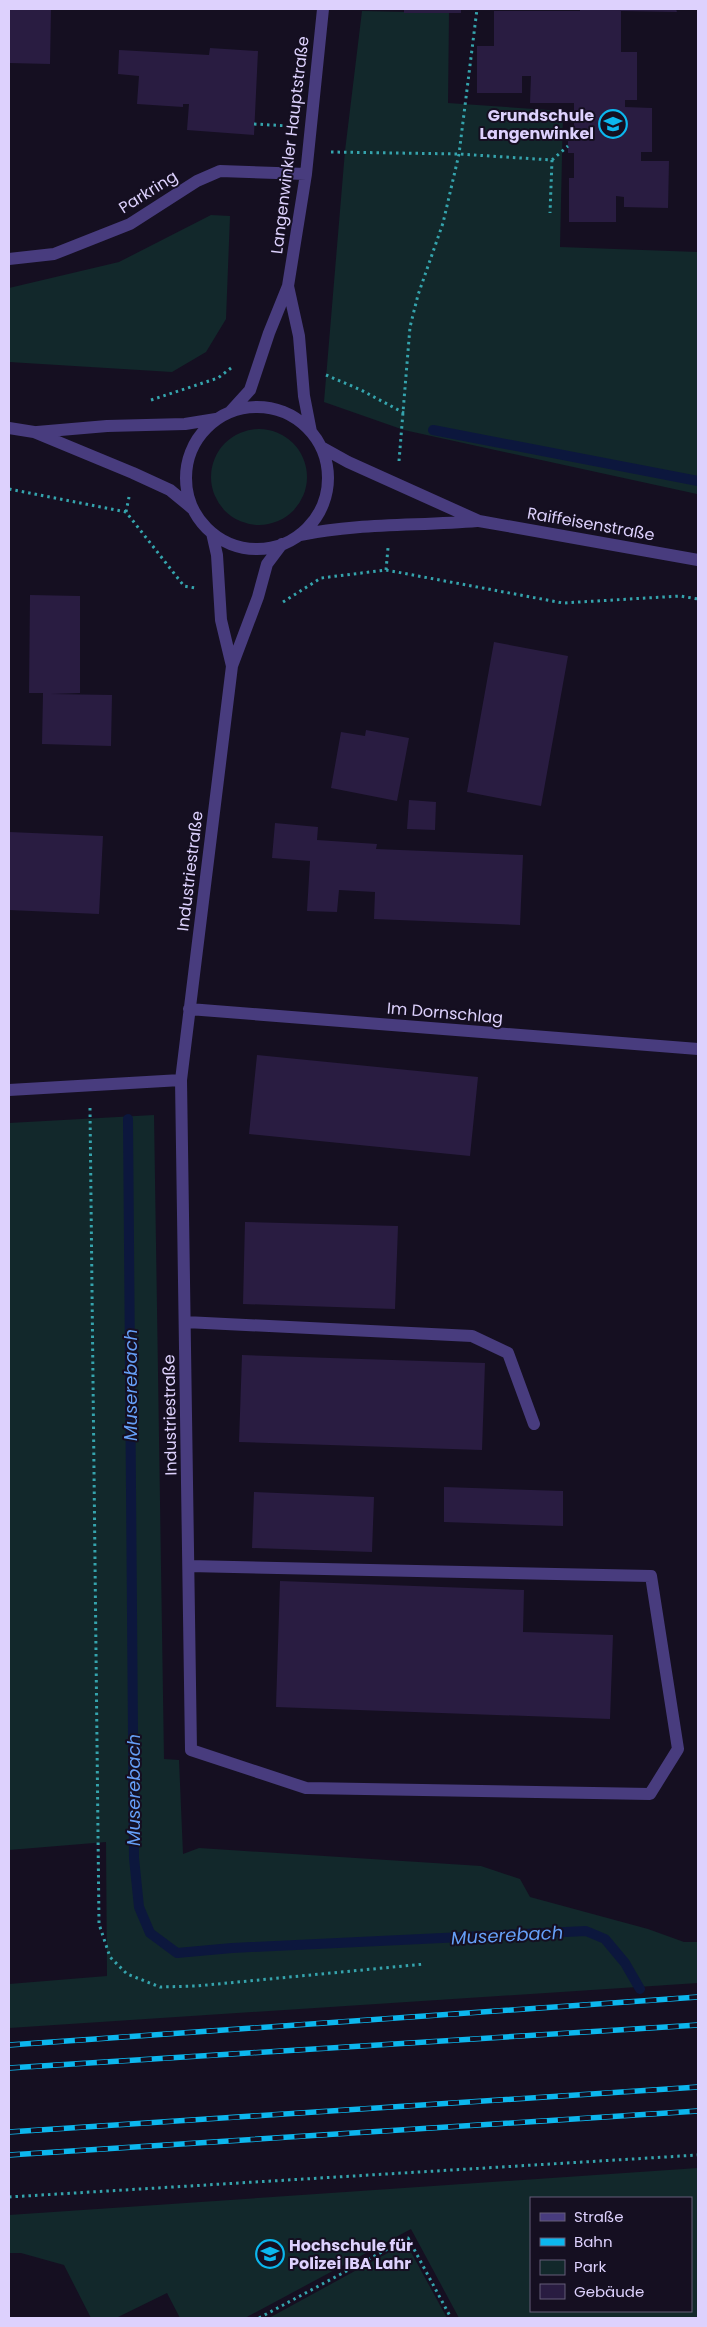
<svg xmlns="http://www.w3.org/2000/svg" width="707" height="2327" font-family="Poppins,sans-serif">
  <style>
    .green { fill: #12282b; fill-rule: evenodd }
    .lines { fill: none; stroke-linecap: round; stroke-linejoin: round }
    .stream { stroke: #0c173d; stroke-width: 10 }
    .building { fill: #291c41 }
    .path { stroke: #35a4ad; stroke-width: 3; stroke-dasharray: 2.5 4; stroke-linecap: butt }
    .minor { stroke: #483c7e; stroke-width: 12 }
    .rail-casing { stroke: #0cb7ee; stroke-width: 5.5 }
    .rail { stroke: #150f21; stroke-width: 4; stroke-dasharray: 11; stroke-linecap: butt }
    .labels { text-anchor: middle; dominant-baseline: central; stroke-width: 4; stroke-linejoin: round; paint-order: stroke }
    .poi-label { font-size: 16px; font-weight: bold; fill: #ddd1fd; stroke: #150f21; text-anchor: end }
    .street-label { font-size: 16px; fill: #ddd1fd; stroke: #150f21 }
    .water-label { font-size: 18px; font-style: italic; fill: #659ff7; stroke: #150f21 }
  </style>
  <rect width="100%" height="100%" fill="#150f21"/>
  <path class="green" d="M362 11 449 13 448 103 563 111 560 247 698 252 697 494 404 430 324 402 345 151Z
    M211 215 230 216 226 319 206 352 172 372 9 362V288L119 262Z
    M211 477a48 48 0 1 1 96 0a48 48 0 1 1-96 0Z
    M154 1115 164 1759 179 1760 183 1854 199 1848 481 1866 520 1879 530 1897 648 1929 684 1942H698V1983L9 2028V1984L107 1976 106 1842 9 1850V1123Z
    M698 2168V2318H459L411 2229 245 2318H180L167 2293 116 2318H91L64 2265 21 2253H9V2215ZM531 2198H691V2311H531Z
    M406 2243 447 2318H269Z"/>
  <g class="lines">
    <path class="stream" d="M433 430 698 481
      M128 1119 134 1858 139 1907 150 1933 177 1953 232 1948 586 1931 605 1939 625 1963 640 1989"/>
  </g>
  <path class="building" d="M9 9H51L50 64 9 63Z
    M404 9H461V13H404Z
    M580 9H676L677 12 621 11V52H637V100H625V107L652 108V152H641V161H669L668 208 624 207V197L616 196V222H569V178H574V153H568V141L574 140V103H530L531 76H522V93H477V46H494V11H580Z
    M210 48 258 51 254 135 187 130 189 104H183V107L137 104 139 76 118 74 119 50 209 55Z
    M30 595 80 596V693L51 694 112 695 111 746 42 744 43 693H29Z
    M494 642 568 656 541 806 467 792Z
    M366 730 409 738 397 801 331 788 341 732 365 736Z
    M409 800 436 802 435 830 407 829Z
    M275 823 318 827 317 840 377 844 376 849 523 855 520 925 374 919 375 892 339 890 337 912 307 911 310 861 272 858Z
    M9 832 103 836 99 914 9 910Z
    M257 1055 478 1077 470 1156 249 1134Z
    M245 1222 398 1226 395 1309 243 1304Z
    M242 1355 485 1363 482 1450 239 1442Z
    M444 1487 563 1491V1526L444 1522Z
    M254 1492 374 1497 372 1552 252 1548Z
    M280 1581 524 1590 523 1632 613 1635 610 1719 276 1707Z"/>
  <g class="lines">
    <path class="path" d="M254 124 289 126
      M331 152 459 154 552 160 550 213
      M552 160 568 146
      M326 375 361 390 404 413
      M151 400 218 378 231 368
      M399 461 410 327 418 295 443 223 459 154 477 9
      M9 489 126 512 184 586 195 588
      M126 512 129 497
      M386 570 388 548
      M283 602 321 578 386 570 563 603 680 596 698 599
      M90 1108 99 1924 110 1957 127 1974 160 1987 196 1986 425 1964
      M9 2197 698 2155
      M259 2318 408 2238 451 2318"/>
    <path class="minor" d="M9 259 54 254 130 224 197 181 220 171 306 174
      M288 286 299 336 304 396 311 432
      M186 478a71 71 0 1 1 142 0a71 71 0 1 1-142 0Z
      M230 412 250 390 269 333 288 286 306 174 323 9
      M9 428 34 432 133 473 170 490 193 509
      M37 432 107 426 185 424 216 419
      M321 447 348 462 479 521 698 560
      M212 533 217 555 221 620 232 666
      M300 535C358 523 418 526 477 521
      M189 1009 698 1049
      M9 1090 181 1080
      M185 1322 472 1336 508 1353 534 1424
      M189 1566 651 1576 678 1749 650 1794 306 1788 191 1750 181 1080 232 666 258 597 267 564 282 544"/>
    <defs>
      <path id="rail" d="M9 2045 698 1997
        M9 2068 698 2025
        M9 2132 698 2087
        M9 2155 698 2111"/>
    </defs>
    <use href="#rail" class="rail-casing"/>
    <use href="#rail" class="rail"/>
  </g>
  <defs>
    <symbol id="school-ring" viewBox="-11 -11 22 22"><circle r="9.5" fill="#150f21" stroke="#0cb7ee" stroke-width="1.5"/><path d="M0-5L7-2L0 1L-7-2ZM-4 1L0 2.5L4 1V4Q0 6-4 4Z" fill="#0cb7ee"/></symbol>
    <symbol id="university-ring" viewBox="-11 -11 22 22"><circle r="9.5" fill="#150f21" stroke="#0cb7ee" stroke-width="1.5"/><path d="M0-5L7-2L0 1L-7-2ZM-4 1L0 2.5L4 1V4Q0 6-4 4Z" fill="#0cb7ee"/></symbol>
  </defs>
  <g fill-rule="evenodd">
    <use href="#school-ring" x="597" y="108" width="32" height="32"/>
    <use href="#university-ring" x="254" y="2238" width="32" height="32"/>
  </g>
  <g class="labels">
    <g class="poi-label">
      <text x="594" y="115">Grundschule<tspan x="594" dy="18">Langenwinkel</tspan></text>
      <text x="289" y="2245" text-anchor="start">Hochschule für<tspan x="289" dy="18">Polizei IBA Lahr</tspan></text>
    </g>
    <g class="street-label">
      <text transform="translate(290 145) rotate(-83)">Langenwinkler Hauptstraße</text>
      <text transform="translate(148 192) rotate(-32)">Parkring</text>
      <text transform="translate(591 524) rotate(10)">Raiffeisenstraße</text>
      <text transform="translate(190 871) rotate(-83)">Industriestraße</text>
      <text transform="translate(445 1013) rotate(5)">Im Dornschlag</text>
      <text transform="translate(170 1415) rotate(-91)">Industriestraße</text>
    </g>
    <g class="water-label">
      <text transform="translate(130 1385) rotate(-90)">Muserebach</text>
      <text transform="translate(133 1790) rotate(-90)">Muserebach</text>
      <text transform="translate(507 1935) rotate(-3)">Muserebach</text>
    </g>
  </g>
  <rect width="707" height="2327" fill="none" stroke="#ddd1fd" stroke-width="20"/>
  <rect x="530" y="2197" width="162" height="115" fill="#150f21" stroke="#655d79"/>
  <rect x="540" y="2213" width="25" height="8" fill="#483c7e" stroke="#655d79"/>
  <text x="574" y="2222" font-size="15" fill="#ddd1fd">Straße</text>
  <rect x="540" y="2238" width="25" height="8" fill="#0cb7ee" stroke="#655d79"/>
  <text x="574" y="2247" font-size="15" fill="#ddd1fd">Bahn</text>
  <rect x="540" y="2260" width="25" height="15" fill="#12282b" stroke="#655d79"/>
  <text x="574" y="2272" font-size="15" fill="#ddd1fd">Park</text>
  <rect x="540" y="2284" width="25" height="15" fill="#291c41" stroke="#655d79"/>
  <text x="574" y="2297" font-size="15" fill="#ddd1fd">Gebäude</text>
</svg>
